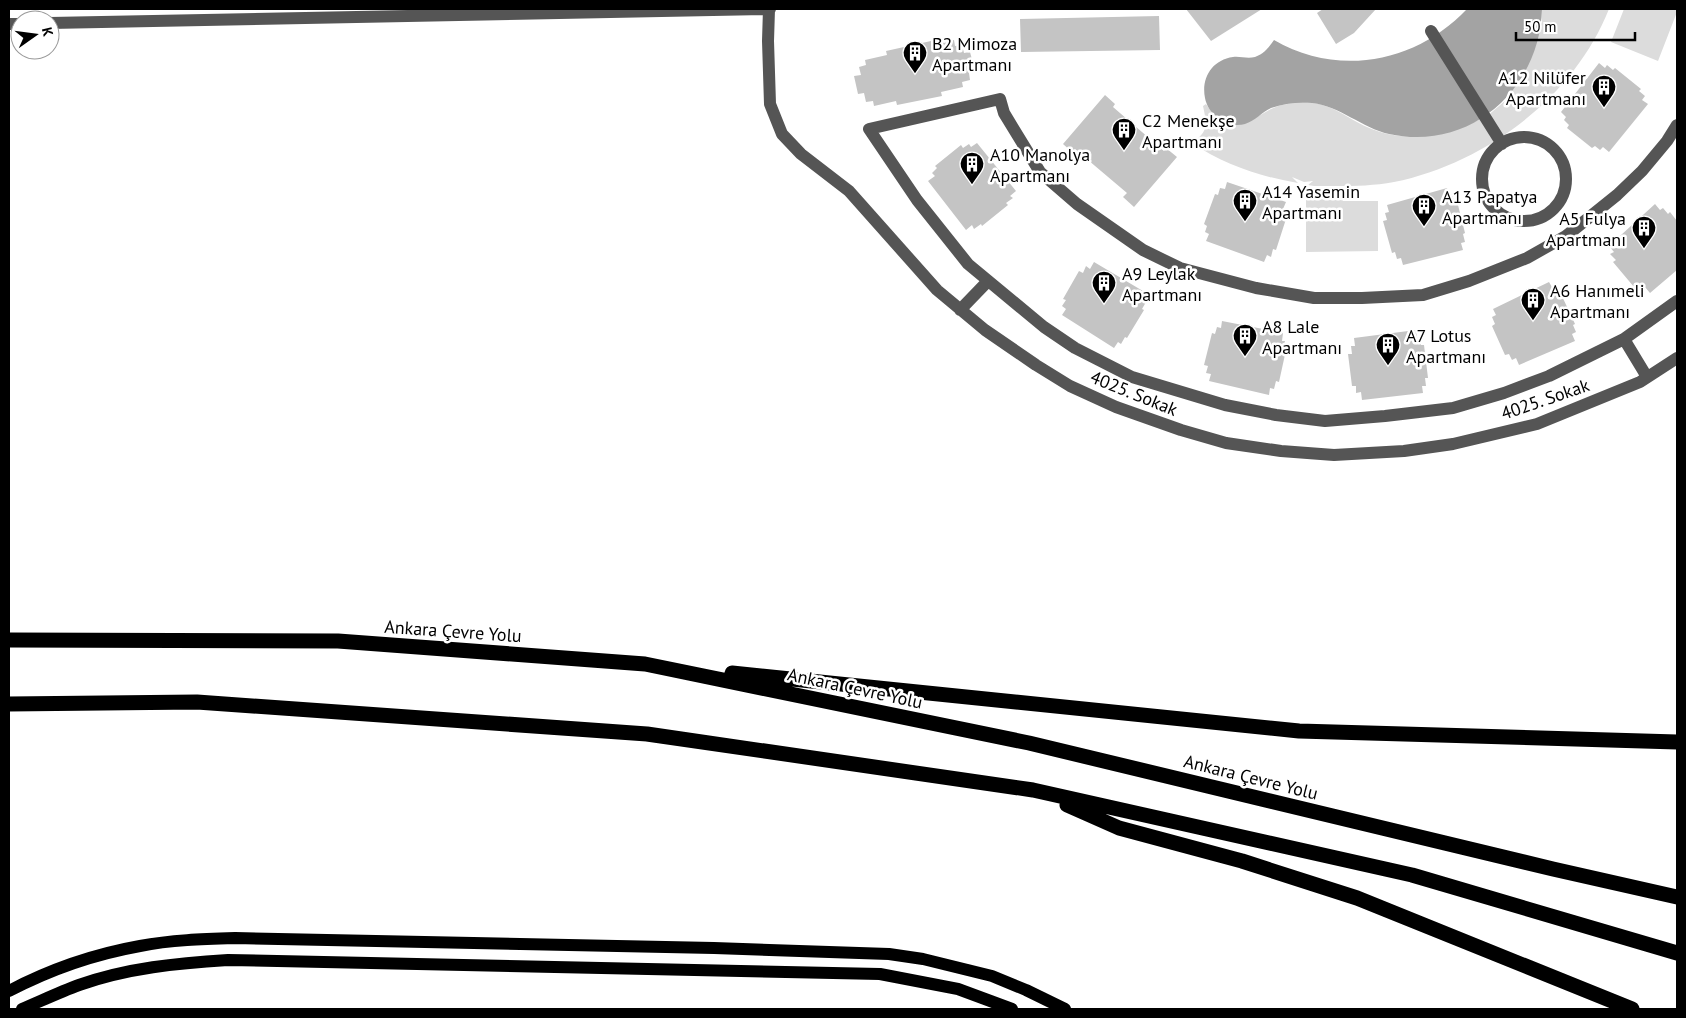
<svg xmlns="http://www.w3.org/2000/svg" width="1686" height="1018" font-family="'PT Sans',sans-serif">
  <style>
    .green { fill: #dcdcdc }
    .water { fill: #a3a3a3 }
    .building { fill: #c4c4c4 }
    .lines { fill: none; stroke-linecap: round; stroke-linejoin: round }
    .minor { stroke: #555; stroke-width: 12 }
    .major { stroke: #000; stroke-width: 12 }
    .highway { stroke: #000; stroke-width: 15 }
    .labels { text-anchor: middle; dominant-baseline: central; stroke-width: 5; stroke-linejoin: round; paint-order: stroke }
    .poi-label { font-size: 18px; fill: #000; stroke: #fff; text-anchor: start }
    .street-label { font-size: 18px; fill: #000; stroke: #fff }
  </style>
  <rect width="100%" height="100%" fill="#fff"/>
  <path class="green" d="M1542 9H1609C1574 97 1486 163 1394 182 1367 187 1341 186 1314 186L1308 185 1313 181 1304 182 1292 177 1298 183C1261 177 1223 164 1192 143 1209 131 1207 125 1203 106L1206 104C1215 118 1231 130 1248 122 1256 118 1263 113 1271 109 1283 103 1298 102 1312 103 1333 105 1349 119 1367 127 1406 145 1449 135 1485 117H1486L1506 100 1542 22Z
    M1624 9H1677V12L1658 61 1611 42Z
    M1342 191 1343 201H1378V251L1306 252V192Z"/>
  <path class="water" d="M1467 9H1542C1540 89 1470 152 1389 134 1362 128 1340 106 1312 103 1299 102 1284 103 1271 108 1262 112 1255 121 1245 124 1228 129 1208 115 1205 98 1201 78 1212 60 1233 57 1240 56 1247 59 1255 57 1264 54 1269 47 1274 40 1339 78 1417 62 1467 9Z"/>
  <path class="building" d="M1186 9H1262L1211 41Z
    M1323 9H1376L1354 33 1336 44 1317 13Z
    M1159 16 1160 50 1021 52 1020 19Z
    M954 40 955 46 962 45 964 53 970 52 975 71 969 73 970 80 962 82 963 87 941 92 942 96 897 105 896 101 874 106 873 101 866 102 864 93 858 94 854 76 861 75 859 67 866 65 865 60 887 55 886 51 931 41 932 45Z
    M1599 63 1605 68 1607 65 1613 70 1615 68 1641 89 1639 91 1645 96 1642 100 1648 104 1609 152 1603 147 1600 150 1595 146 1592 148 1567 128 1569 125 1564 120 1566 117 1561 112Z
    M1105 95 1115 104 1113 107 1164 151 1166 148 1177 157 1134 207 1123 197 1127 193 1075 149 1072 152 1063 144Z
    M977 143 1016 191 1010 196 1013 198 1006 203 1008 205 982 226 981 224 974 229 972 225 966 230 928 181 935 176 932 173 937 168 935 166 961 145 963 148 969 144 971 147Z
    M1227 182 1286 202 1283 209 1287 211 1284 218 1286 219 1276 250 1273 249 1271 257 1267 255 1264 262 1206 241 1209 234 1205 232 1207 226 1204 224 1215 194 1218 195 1220 188 1225 189Z
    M1447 188 1449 195 1452 194 1454 202 1457 201 1465 233 1463 234 1465 242 1461 243 1463 250 1403 265 1401 258 1397 259 1395 252 1392 253 1383 221 1387 220 1385 213 1389 212 1387 205Z
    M1655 204 1660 210 1663 208 1668 214 1670 212 1677 221V270L1650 293 1645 287 1641 290 1637 285 1634 287 1613 262 1616 260 1610 254 1614 252 1609 246Z
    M1094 262 1148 294 1144 301 1146 302 1142 309 1144 310 1127 338 1125 337 1121 344 1118 342 1114 348 1062 315 1066 309 1062 306 1066 300 1063 299 1079 271 1083 273 1086 266 1090 269Z
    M1549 282 1553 289 1556 288 1559 295 1561 294 1575 324 1573 325 1576 332 1572 334 1575 341 1519 365 1516 358 1512 360 1509 354 1505 355 1492 326 1495 324 1492 317 1496 315 1493 309Z
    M1222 321 1283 333 1282 341H1285L1283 349 1286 350 1279 382 1276 381 1274 389 1270 388 1269 395 1209 381 1211 374 1206 373 1208 366 1204 365 1212 333 1215 334 1217 327 1221 328Z
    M1416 330 1417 338 1420 337 1421 345H1424L1428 378H1425L1426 386H1422L1423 393 1362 400 1361 392 1356 393V386H1352L1348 354H1352L1351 346H1355L1354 338Z"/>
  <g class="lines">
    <path class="minor" d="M769 9 768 41 770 104 782 134 801 154 849 191 937 290 985 330 1036 365 1070 386 1116 407 1181 430 1226 443 1281 451 1334 455 1404 451 1453 444 1537 424 1640 382 1677 358
      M50 23 770 9
      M9 24H20
      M1431 31 1502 144
      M1677 125 1667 141 1642 171 1617 195 1566 236 1527 258 1469 281 1423 295 1362 298H1314L1256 288 1180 268 1143 250 1077 204 1040 172 1004 113 1000 99 869 129 917 200 968 264 1044 327 1075 348 1132 377 1225 405 1276 415 1325 421 1385 416 1453 408 1504 393 1549 376 1624 339 1677 301
      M1482 179a42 42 0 1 1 84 0a42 42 0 1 1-84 0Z
      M960 310 988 281
      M1624 339 1647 377"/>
    <path class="major" d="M9 991C49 970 95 954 140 946 171 940 203 939 235 938L714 948 889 954 923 959 992 976 1026 990 1065 1009
      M22 1009C41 1001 60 992 79 985 127 968 178 963 228 960L880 974 958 989 1012 1009"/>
    <path class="highway" d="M9 640 338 641 645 664 1029 743 1553 869 1677 897
      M732 673 1299 731 1677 742
      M9 704 197 702 647 734 1033 790 1412 875 1677 953
      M1067 805 1119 828 1242 861 1357 898 1632 1009"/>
  </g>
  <defs>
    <symbol id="building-pin" viewBox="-11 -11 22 30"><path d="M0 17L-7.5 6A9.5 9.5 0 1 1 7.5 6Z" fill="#000" stroke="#fff"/><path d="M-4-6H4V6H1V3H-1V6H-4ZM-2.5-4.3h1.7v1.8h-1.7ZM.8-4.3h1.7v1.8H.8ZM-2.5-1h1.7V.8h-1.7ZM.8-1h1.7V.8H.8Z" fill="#fff"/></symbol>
  </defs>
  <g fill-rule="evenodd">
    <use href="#building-pin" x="901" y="39" width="28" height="38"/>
    <use href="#building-pin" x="1590" y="73" width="28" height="38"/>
    <use href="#building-pin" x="1110" y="116" width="28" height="38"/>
    <use href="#building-pin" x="958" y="150" width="28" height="38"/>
    <use href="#building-pin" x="1231" y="187" width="28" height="38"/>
    <use href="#building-pin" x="1410" y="192" width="28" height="38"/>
    <use href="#building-pin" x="1630" y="214" width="28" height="38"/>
    <use href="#building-pin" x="1090" y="269" width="28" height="38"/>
    <use href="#building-pin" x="1519" y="286" width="28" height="38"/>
    <use href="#building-pin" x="1231" y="322" width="28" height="38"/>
    <use href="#building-pin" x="1374" y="331" width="28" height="38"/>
  </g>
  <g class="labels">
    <g class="poi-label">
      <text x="932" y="43">B2 Mimoza<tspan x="932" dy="21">Apartmanı</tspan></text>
      <text x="1586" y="77" text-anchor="end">A12 Nilüfer<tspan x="1586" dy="21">Apartmanı</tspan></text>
      <text x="1142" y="120">C2 Menekşe<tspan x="1142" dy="21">Apartmanı</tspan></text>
      <text x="990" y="154">A10 Manolya<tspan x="990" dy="21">Apartmanı</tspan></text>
      <text x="1262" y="191">A14 Yasemin<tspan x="1262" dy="21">Apartmanı</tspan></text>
      <text x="1442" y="196">A13 Papatya<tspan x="1442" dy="21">Apartmanı</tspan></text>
      <text x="1626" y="218" text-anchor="end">A5 Fulya<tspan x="1626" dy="21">Apartmanı</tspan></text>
      <text x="1122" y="273">A9 Leylak<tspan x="1122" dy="21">Apartmanı</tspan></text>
      <text x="1550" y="290">A6 Hanımeli<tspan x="1550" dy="21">Apartmanı</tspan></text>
      <text x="1262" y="326">A8 Lale<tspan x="1262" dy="21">Apartmanı</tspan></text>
      <text x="1406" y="335">A7 Lotus<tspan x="1406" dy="21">Apartmanı</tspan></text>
    </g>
    <g class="street-label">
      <text transform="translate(1134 393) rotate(22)">4025. Sokak</text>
      <text transform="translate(1545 399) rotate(-19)">4025. Sokak</text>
      <text transform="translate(453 631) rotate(4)">Ankara Çevre Yolu</text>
      <text transform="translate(855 688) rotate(12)">Ankara Çevre Yolu</text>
      <text transform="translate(1251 777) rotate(14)">Ankara Çevre Yolu</text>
    </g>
  </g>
  <rect width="1686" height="1018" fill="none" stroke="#000000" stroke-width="20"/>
  <g transform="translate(35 35) rotate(76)"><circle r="24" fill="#ffffff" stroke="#999999"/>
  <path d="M0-4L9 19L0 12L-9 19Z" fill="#000000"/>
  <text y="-8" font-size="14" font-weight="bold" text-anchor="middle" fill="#000000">K</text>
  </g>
  <path d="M1516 32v8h119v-8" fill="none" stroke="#000000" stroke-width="2.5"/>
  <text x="1524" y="32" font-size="15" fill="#000000" stroke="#ffffff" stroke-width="4" paint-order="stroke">50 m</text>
</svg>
